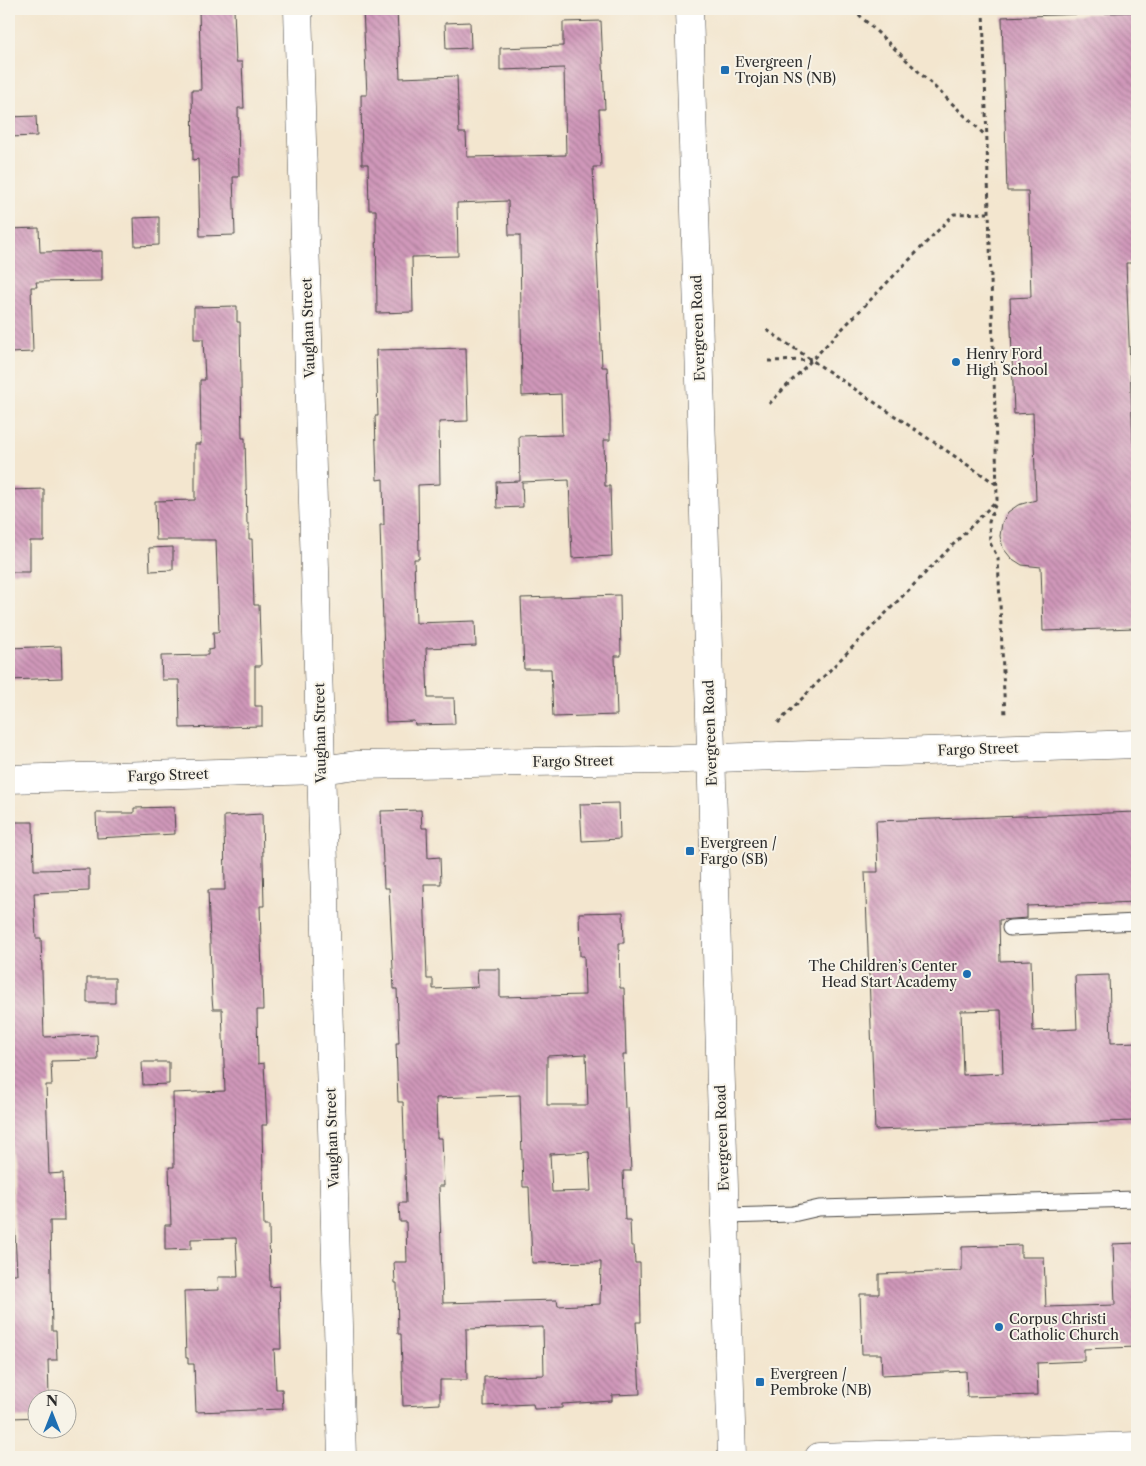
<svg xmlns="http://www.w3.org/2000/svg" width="1146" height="1466" font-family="'Libre Caslon Text',serif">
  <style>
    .building { fill: url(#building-back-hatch); fill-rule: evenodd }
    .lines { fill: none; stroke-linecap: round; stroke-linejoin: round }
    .lane-casing { stroke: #494744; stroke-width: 17 }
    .street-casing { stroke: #494744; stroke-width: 29 }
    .secondary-casing { stroke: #494744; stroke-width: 29 }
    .path { stroke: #494744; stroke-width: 3; stroke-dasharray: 4 4; stroke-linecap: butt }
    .lane { stroke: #fff; stroke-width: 15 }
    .street { stroke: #fff; stroke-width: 28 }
    .secondary { stroke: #fff; stroke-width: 28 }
    .poi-dot { fill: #1f6fb2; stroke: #f7f3e8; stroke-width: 2 }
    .labels { text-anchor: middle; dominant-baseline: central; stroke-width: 4; stroke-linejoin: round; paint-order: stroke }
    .poi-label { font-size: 14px; fill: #2b2b2b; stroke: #f7f3e8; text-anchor: start }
    .street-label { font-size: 14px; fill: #2b2b2b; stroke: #f7f3e8 }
  </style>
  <defs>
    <pattern id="building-back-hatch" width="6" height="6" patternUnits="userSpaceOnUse" patternTransform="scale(1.25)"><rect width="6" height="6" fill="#d098ba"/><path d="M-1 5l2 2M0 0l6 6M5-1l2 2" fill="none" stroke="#a97c97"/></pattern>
  </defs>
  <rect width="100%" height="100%" fill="#f7f3e8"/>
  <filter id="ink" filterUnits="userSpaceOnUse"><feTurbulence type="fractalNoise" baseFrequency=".02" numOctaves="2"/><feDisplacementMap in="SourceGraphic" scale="10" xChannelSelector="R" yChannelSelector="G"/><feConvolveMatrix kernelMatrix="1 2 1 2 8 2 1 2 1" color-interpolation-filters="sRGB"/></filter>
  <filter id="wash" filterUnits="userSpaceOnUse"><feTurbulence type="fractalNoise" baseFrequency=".0096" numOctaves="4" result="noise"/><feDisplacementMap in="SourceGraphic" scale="20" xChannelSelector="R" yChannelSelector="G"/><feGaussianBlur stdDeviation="1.12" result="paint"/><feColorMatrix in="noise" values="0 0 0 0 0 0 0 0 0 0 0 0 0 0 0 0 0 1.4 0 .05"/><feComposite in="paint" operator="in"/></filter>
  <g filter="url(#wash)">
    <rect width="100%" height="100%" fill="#f3e6cf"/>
    <g id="blocks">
      <path class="building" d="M199 9H234L236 62H242L244 108H238L239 177H233L235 235 200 236 198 159 193 160 192 90H201Z
        M363 9H397L400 78 457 76 459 133H466L467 157 566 155 564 68 500 70V48L563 46V22L601 21 605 109H599L601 167H593L602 367H607L610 419V440H604L605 486H610L612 556 572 558 569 480 522 482 523 507 497 508 496 482 520 481 519 436 562 435 561 394 522 396 520 235H509L508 201 457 203 458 256 412 257 413 312 377 313 376 210H369L368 164H362L361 95H367Z
        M1137 12V263H1126L1133 443H1137V617H1135V628L1043 631 1041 567 1022 565 1011 558 1003 548 1000 536 1002 523 1008 512 1018 505 1036 500 1033 413 1014 414 1010 298 1031 297 1028 191H1007L1002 17Z
        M470 22 471 48 446 49 445 23Z
        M36 116 37 136 9 137V117Z
        M159 217V245L135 246 134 218Z
        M39 228 40 252 102 251V281L36 282 37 287H31L33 352 9 353V229Z
        M237 306V322H240L242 438H245L247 524H249V539H252L254 605H259L261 666H255V706H262V726L180 728 179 680H162L161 656 208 655V650L214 649 213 632H219L216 540H156L155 501 195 500V444H201L200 380H205L203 339H194V307Z
        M466 348 468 421 439 422 440 484 418 485 419 559H414L416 623 475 621 476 646 426 648 428 698H454L455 724 415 725 414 721 386 722 380 525H384L383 479 377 480 375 416H378L376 350Z
        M44 489V541H30V572H9V490Z
        M173 547V570L150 571 149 548Z
        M620 595 621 656H615L617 715 553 717 551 669H524L521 598Z
        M61 646 62 678 9 680V648Z
        M619 803 620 839 582 841 580 804Z
        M174 807 175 834 97 838 96 813H134V808Z
        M421 810 422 828H427L428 858 440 857 441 884H424L427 979H433V989L478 987 477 969H500V997L585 995 584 956H580L579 913 623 912 624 943H619L620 988H624L626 1055H623L625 1109 628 1108 631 1171H623L625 1220H630L631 1246H634L635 1263H640L641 1322H636L640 1394 612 1395V1401L562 1404V1408L534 1409 533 1404 484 1406V1377L544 1375 543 1327 466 1329 467 1380H440V1404L403 1406 401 1334H398L397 1283H395L394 1262H407L406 1222H400L399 1203H406L403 1102H398L396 1043H399L397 989H394L389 888H384L381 811ZM586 1054 588 1105H547V1056ZM520 1095 523 1187H529L532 1263 601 1262 600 1304 558 1306 557 1300 443 1303 439 1186H444L442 1138H437L436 1098ZM589 1152 591 1191 552 1192 550 1154Z
        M1137 812V902L1027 906V918L999 920 1000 961 1031 960 1033 1031 1077 1029 1075 976 1109 975 1111 1043 1137 1042V1101H1133L1134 1121 875 1130 865 872H878L876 821ZM1001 1010 1003 1073 963 1075 961 1011Z
        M262 814 264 906H260L263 1010H257L258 1064 264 1063 267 1125H262L264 1226H269L270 1287 279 1286 281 1349H274L276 1389H282L283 1409 196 1412 194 1364H188V1358H186L184 1291 219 1290 218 1277H238L236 1238 191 1239V1249L165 1250V1225H171L169 1167H174L173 1093 225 1091 222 1009H213L212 998 208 890H225L224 816Z
        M9 822H33L34 870 89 869V891L34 893 36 938H41L44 1037 97 1035 98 1060 51 1061 52 1085H46L49 1174 63 1173 64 1221H50L52 1331H56L57 1360H48L49 1398H38V1417L13 1418 11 1346H9V1274H17L9 1116V1104H11L9 1062Z
        M87 978H115V1003H87Z
        M142 1062H169V1084L143 1085Z
        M1137 1243V1347L1084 1349V1361L1037 1363 1038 1395 967 1397 966 1371 882 1375 881 1354H862L860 1294H879V1274L962 1271V1247L1021 1245V1257H1044L1046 1307 1115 1305 1113 1244Z"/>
    </g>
  </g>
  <g filter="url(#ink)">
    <use href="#blocks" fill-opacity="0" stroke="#494744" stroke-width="1"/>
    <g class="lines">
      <defs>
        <path id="lane" d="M1010 928 1137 922
          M725 1216 793 1214 819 1208 1137 1199"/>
        <path id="street" d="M298 9 342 1457
          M9 779 321 770 356 765 657 760 1137 744
          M819 1457 1137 1446"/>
        <path id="secondary" d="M689 9 732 1457"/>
      </defs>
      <use href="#lane" class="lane-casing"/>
      <use href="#street" class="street-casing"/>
      <use href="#secondary" class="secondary-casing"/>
      <path class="path" d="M853 9 986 136
        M983 9 996 446 997 500 989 522 990 543 998 558 1005 716
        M767 330 996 484
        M768 361 811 360
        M769 404 954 214 988 213
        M778 723 995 502"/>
      <use href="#lane" class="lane"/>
      <use href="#street" class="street"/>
      <use href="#secondary" class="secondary"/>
    </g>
  </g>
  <g class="poi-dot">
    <rect x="720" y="65" width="10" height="10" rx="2.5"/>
    <circle cx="956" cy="362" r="5"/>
    <rect x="685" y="846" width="10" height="10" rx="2.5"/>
    <circle cx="967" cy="974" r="5"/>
    <circle cx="999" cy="1327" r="5"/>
    <rect x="755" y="1377" width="10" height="10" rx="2.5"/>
  </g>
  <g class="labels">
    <g class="poi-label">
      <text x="735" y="62">Evergreen /<tspan x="735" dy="16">Trojan NS (NB)</tspan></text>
      <text x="966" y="354">Henry Ford<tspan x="966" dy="16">High School</tspan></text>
      <text x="700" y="843">Evergreen /<tspan x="700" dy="16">Fargo (SB)</tspan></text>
      <text x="957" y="966" text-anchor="end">The Children’s Center<tspan x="957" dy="16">Head Start Academy</tspan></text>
      <text x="1009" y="1319">Corpus Christi<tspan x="1009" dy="16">Catholic Church</tspan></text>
      <text x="770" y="1374">Evergreen /<tspan x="770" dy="16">Pembroke (NB)</tspan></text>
    </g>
    <g class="street-label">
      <text transform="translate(308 328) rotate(-92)">Vaughan Street</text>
      <text transform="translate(698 328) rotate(-92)">Evergreen Road</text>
      <text transform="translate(320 733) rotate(-91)">Vaughan Street</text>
      <text transform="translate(710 733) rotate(-92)">Evergreen Road</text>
      <text transform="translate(978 749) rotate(-2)">Fargo Street</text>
      <text transform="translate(573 761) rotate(-1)">Fargo Street</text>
      <text transform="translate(168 775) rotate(-2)">Fargo Street</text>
      <text transform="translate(332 1138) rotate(-92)">Vaughan Street</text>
      <text transform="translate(722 1138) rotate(-92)">Evergreen Road</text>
    </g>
  </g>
  <rect width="1146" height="1466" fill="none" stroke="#f7f3e8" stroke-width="30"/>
  <g transform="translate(52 1414)"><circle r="24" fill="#f7f3e8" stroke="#a5a39c"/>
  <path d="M0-4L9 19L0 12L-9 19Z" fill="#1f6fb2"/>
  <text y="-8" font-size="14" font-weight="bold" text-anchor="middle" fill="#2b2b2b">N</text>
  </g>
</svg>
